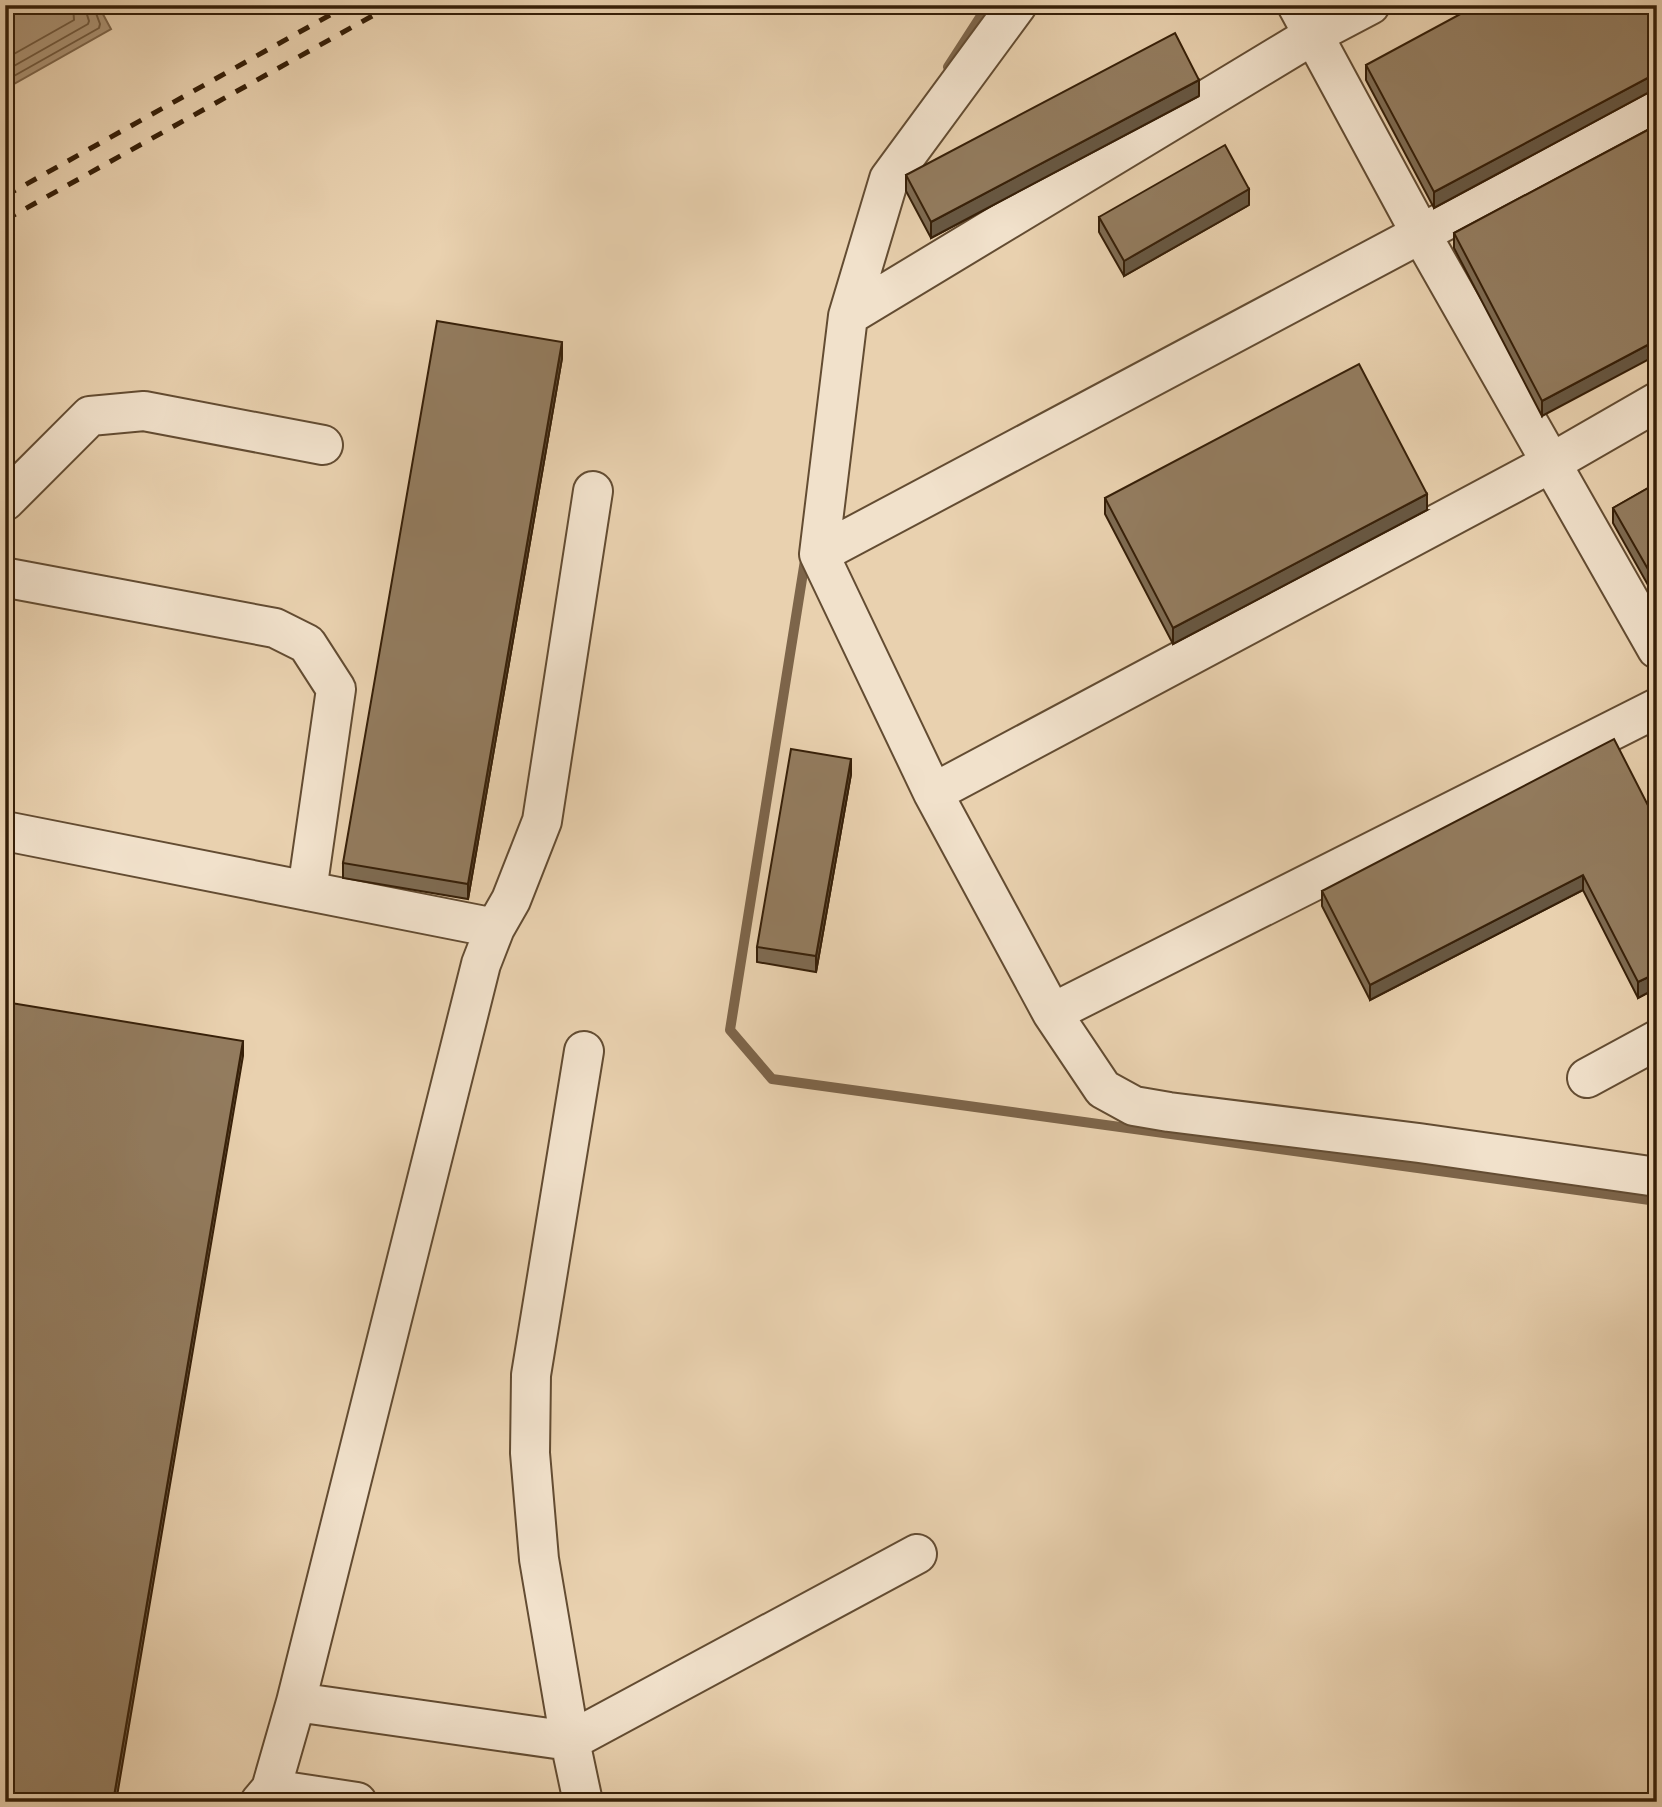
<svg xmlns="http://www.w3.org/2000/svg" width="1662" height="1807" font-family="'Old Standard TT',serif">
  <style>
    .water { fill: #ac9476; stroke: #7d654a; stroke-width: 2 }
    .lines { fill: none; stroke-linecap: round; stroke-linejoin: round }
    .shore { stroke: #715a3f; stroke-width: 2 }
    .stream { stroke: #7d654a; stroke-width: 10 }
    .minor-casing { stroke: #634c32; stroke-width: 42 }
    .minor { stroke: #f1e1cb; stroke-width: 38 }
    .rail { stroke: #361f08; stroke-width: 5; stroke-dasharray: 12 12; stroke-linecap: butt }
    .wall { fill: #7e6b52; stroke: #361f08; stroke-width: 2 }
    .shaded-wall { fill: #675742; stroke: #361f08; stroke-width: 2 }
    .building { fill: #937c5f; stroke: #361f08; stroke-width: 2 }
  </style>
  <rect width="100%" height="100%" fill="#e9d1af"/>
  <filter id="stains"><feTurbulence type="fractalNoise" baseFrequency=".00286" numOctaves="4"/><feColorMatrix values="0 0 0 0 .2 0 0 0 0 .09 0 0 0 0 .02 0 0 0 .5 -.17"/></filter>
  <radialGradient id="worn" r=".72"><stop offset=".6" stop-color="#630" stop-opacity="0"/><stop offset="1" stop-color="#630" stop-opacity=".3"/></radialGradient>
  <path class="water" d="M5 5H98L111 29 5 89Z"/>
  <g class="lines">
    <path class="shore" d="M5 59 74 20 73 5
      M5 71 88 24 89 21 84 5
      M5 81 99 28 100 24 93 5"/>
    <path class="stream" d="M948 67 988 5
      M806 554 730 1030 772 1079 1657 1201"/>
    <defs>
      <path id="minor" d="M1017 5 889 179 848 316 819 554 1657 108
        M1297 5 1421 234 1657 649
        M848 316 1313 35 1370 5
        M5 501 90 416 144 411 323 445
        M819 554 933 793 1052 1013 1103 1089 1134 1106 1169 1112 1419 1143 1657 1177
        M5 576 8 578 275 628 307 644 336 689 307 891
        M933 793 1551 463 1657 402
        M5 831 495 928
        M1052 1013 1657 708
        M1587 1078 1657 1040
        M296 1702 570 1741 917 1554
        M271 1789 357 1802
        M260 1802 271 1789 296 1702 481 964 495 928 511 900 542 821 593 491
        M583 1802 570 1741 539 1559 530 1453 531 1375 584 1051"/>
    </defs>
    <use href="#minor" class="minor-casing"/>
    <use href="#minor" class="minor"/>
    <path class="rail" d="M5 196 348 5
      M5 220 392 5"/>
  </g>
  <path class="wall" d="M1657 5V88L1434 208 1366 80V65Z
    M1199 96 931 238 906 191V175Z
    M1657 125 1542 416 1454 248V233Z
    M1249 205 1124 276 1099 232V217Z
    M562 358 468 899 343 878V863Z
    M1657 483V601L1613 523V508Z
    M1105 498 1427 510 1173 644 1105 514Z
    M851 774 816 972 757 962V947Z
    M1657 823V988L1638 998 1583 890 1370 1000 1322 906V891Z"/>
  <path class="shaded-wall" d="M1657 73V88L1434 208V192Z
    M1199 80V96L931 238V222Z
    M1249 189V205L1124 276V261Z
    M1657 340V355L1542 416V401Z
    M562 342V358L468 899V884Z
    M1427 494V510L1173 644V628Z
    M851 759V774L816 972V956Z
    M1583 875V890L1370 1000V985Z
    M1657 973V988L1638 998V982Z
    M243 1041V1056L116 1802H113Z"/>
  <path class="building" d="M1477 5H1657V73L1434 192 1366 65Z
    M1175 33 1199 80 931 222 906 175Z
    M1657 125V340L1542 401 1454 233Z
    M1225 145 1249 189 1124 261 1099 217Z
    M437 321 562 342 468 884 343 863Z
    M1359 364 1427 494 1173 628 1105 498Z
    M1657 483V585L1613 508Z
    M1614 739 1657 823V973L1638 982 1583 875 1370 985 1322 891Z
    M791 749 851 759 816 956 757 947Z
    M5 1002 243 1041 113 1802H5Z"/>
  <rect width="1662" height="1807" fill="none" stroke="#e9d1af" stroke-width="28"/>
  <rect x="7" y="7" width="1648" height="1793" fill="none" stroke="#361f08" stroke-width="3.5"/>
  <rect x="14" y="14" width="1634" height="1779" fill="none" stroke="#361f08" stroke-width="2"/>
  <rect width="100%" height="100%" filter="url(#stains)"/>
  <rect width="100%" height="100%" fill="url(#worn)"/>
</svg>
